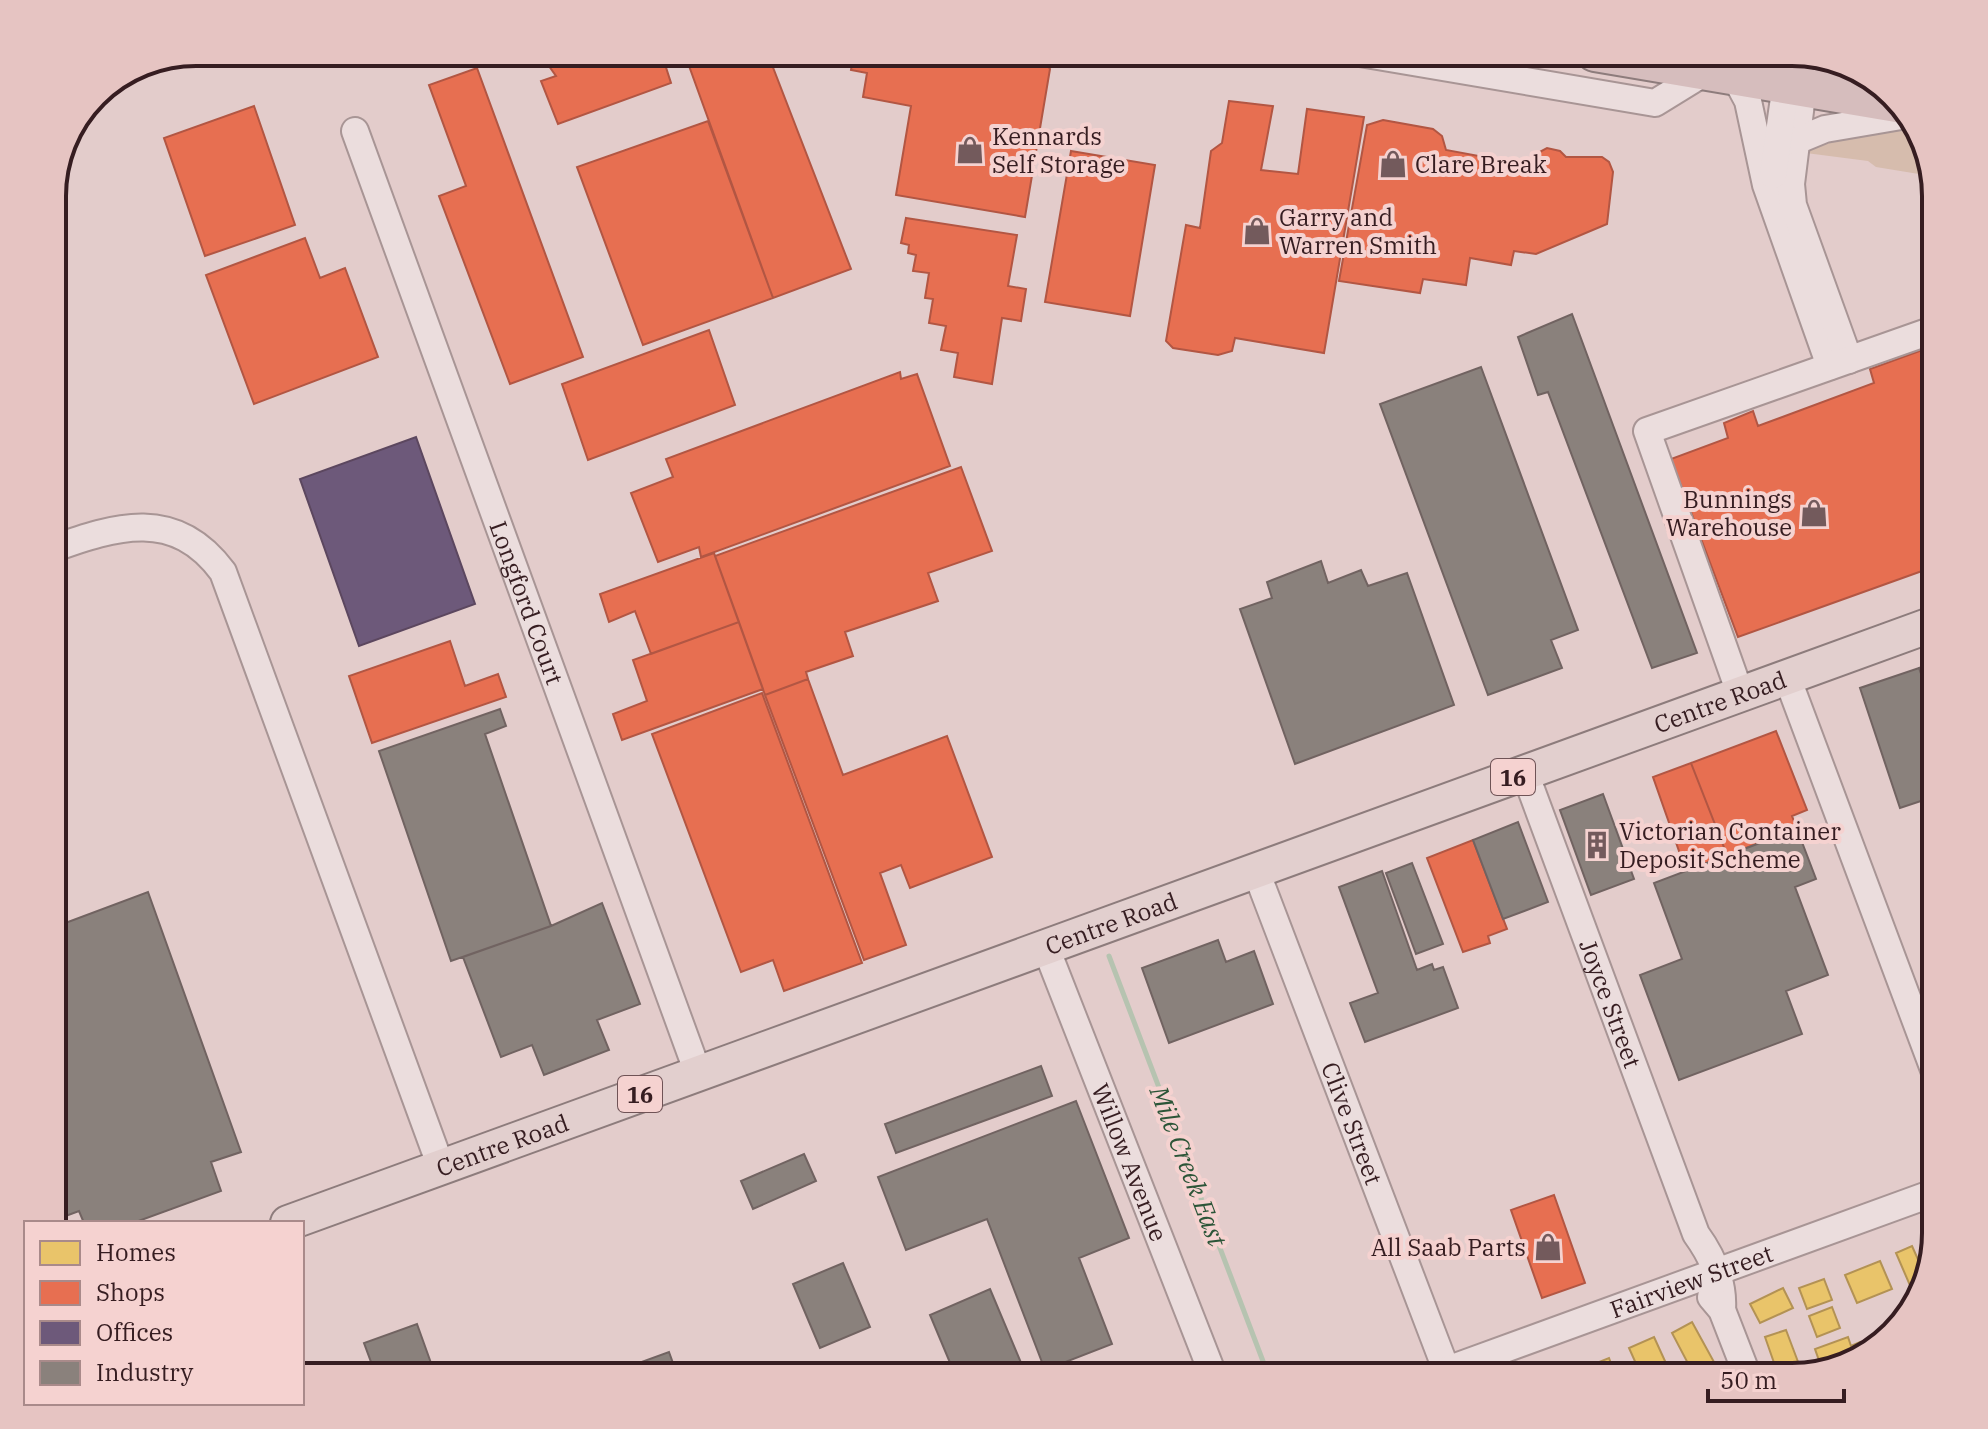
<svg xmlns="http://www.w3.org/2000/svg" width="1988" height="1429" font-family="'IBM Plex Serif',serif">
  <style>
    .green { fill: #d6bcad }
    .homes { fill: #e9c46a; stroke: #b39254; stroke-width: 2 }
    .shops { fill: #e76f51; stroke: #b25643; stroke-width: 2 }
    .offices { fill: #6d597a; stroke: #5c475f; stroke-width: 2 }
    .industry { fill: #8a817c; stroke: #716361; stroke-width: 2 }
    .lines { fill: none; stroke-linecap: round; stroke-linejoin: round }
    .stream { stroke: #b6c3b0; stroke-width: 5 }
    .minor-casing { stroke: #a89595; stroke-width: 30 }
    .major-casing { stroke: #8d7c7c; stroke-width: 38 }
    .highway-casing { stroke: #8d7c7c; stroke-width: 42 }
    .minor { stroke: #ebdddd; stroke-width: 26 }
    .major { stroke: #e2cfce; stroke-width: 34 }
    .highway { stroke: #d6bdbd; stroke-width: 38 }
    .labels { text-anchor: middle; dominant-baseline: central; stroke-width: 8; stroke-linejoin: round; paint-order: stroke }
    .shield { fill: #f5d2d0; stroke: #6f5356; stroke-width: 2 }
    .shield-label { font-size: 22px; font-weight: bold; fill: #361d21 }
    .poi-label { font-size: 24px; fill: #361d21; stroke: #f5d2d0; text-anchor: start }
    .street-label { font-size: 24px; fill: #361d21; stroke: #f5d2d0 }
    .water-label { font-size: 26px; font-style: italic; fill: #2c5538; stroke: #f5d2d0 }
    .rim { fill: none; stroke: #361d21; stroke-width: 4 }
  </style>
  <rect width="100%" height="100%" fill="#e3cccb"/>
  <path class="green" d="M1876 129 1921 133 1931 176 1876 167 1868 161 1806 153 1813 142Z"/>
  <path class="homes" d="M1912 1246 1920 1264 1927 1261 1915 1297 1896 1253Z
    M1880 1261 1892 1289 1857 1303 1845 1275Z
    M1824 1279 1832 1300 1807 1309 1799 1288Z
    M1783 1288 1793 1308 1760 1323 1750 1304Z
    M1832 1307 1840 1328 1817 1337 1809 1316Z
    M1692 1322 1714 1362 1693 1373 1672 1333Z
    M1786 1330 1803 1375 1779 1377 1765 1337Z
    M1654 1337 1670 1372 1658 1377H1642L1629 1348Z
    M1848 1337 1851 1346 1860 1342 1865 1355 1856 1362 1822 1369 1815 1349Z
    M1609 1358 1616 1377H1593L1589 1366Z"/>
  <path class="shops" d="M539 52H571L580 67 620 52H661L671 83 558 124 541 81 556 76Z
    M684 52H767L851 269 773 298Z
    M854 52H1038L1050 69 1025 217 896 195 911 106 863 97 867 73 851 70Z
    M477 68 583 357 510 384 439 196 466 186 429 85Z
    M1229 101 1273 106 1261 170 1298 174 1307 109 1364 117 1324 353 1235 338 1232 351 1218 355 1173 348 1166 341 1186 225 1200 228 1211 151 1222 143Z
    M254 106 295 225 205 256 164 138Z
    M1383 120 1433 129 1442 136 1446 150 1527 165 1532 156 1547 148 1560 151 1566 157H1602L1609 162 1613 172 1607 224 1536 254 1514 251 1511 265 1470 258 1466 285 1423 279 1420 293 1339 281 1367 125Z
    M708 121 773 298 643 345 577 167Z
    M1071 151 1155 165 1130 316 1045 302Z
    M906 218 1017 235 1008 286 1026 289 1021 321 1002 318 992 384 954 377 958 353 941 350 946 326 929 323 933 299 925 298 929 273 913 271 916 255 908 253 909 245 901 243Z
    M305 238 320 278 345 268 378 357 254 404 206 275Z
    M709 330 735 405 588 460 562 384Z
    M1936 345V566L1738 637 1671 459 1728 438 1724 423 1753 411 1758 426 1874 383 1870 369Z
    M900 372 901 379 917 374 950 466 701 557 699 547 658 562 631 493 673 477 666 459Z
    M961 467 992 551 928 573 938 601 845 632 853 656 806 672 808 679 765 695 715 556Z
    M714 553 739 622 651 654 635 611 609 622 600 594Z
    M739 622 763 689 622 740 613 714 647 701 633 660Z
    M450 641 465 686 498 674 506 697 372 743 349 676Z
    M808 679 843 775 947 736 992 857 910 888 901 865 880 873 906 945 864 960 765 695Z
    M762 693 862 963 784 991 773 960 741 972 652 734Z
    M1776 731 1807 810 1792 816 1797 829 1727 855 1691 763Z
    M1691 763 1727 855 1686 871 1653 777Z
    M1473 840 1507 929 1488 936 1490 943 1463 952 1427 858Z
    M1554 1195 1585 1283 1542 1298 1511 1210Z"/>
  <path class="offices" d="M416 437 475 604 359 646 300 479Z"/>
  <path class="industry" d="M1572 314 1697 653 1652 668 1548 392 1538 395 1518 337Z
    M1481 367 1578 630 1551 640 1562 668 1488 695 1380 404Z
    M1321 561 1328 583 1361 570 1368 586 1407 573 1454 705 1295 764 1240 609 1272 598 1267 582Z
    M1936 663V717L1919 668Z
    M1919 668 1936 717V796L1900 808 1860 688Z
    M500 709 506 726 485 734 551 926 451 961 379 751Z
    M1603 794 1634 879 1591 895 1560 810Z
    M1518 822 1548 902 1503 919 1473 840Z
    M1797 829 1816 879 1795 887 1828 975 1786 991 1802 1034 1679 1080 1640 975 1682 959 1654 883Z
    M1412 863 1443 944 1416 954 1386 873Z
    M1382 871 1417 970 1432 964 1434 970 1443 967 1458 1008 1365 1042 1350 1003 1378 993 1339 887Z
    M148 892 241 1152 211 1162 221 1191 133 1223H84L79 1211 52 1221V928Z
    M602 903 640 1004 597 1020 609 1050 544 1075 532 1045 501 1057 463 957 551 926Z
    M1218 940 1226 962 1254 951 1273 1004 1169 1043 1142 968Z
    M1041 1066 1052 1096 896 1153 885 1124Z
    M1076 1101 1129 1238 1079 1258 1112 1344 1045 1370 987 1219 906 1250 878 1177Z
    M804 1154 816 1181 753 1209 741 1181Z
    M843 1263 870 1327 820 1348 793 1284Z
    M990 1289 1027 1377H956L930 1315Z
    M417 1324 436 1377H357L353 1368 371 1362 364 1343Z
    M669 1352 678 1377H637L633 1365Z"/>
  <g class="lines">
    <path class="stream" d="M1109 956 1269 1377"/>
    <defs>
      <g id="minor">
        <path d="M1354 52 1655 103 1707 71"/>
        <path d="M1734 75 1748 101 1766 185 1830 366"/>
        <path d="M1803 87 1791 184 1793 205 1849 360"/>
        <path id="s1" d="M355 131 698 1073"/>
        <path d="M1796 141 1825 129 1907 115"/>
        <path d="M1773 175 1786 84"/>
        <path d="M52 549C116 526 175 507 223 572L441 1167"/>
        <path d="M1787 677 1936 1075"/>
        <path d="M1741 696 1647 431 1936 329"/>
        <path id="s2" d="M1525 773 1696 1234C1712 1256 1724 1282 1722 1310"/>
        <path id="s3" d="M1256 871 1449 1377"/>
        <path id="s4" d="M1046 948 1214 1377"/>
        <path d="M1711 1297 1722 1310 1748 1377"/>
        <path id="s5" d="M1447 1370 1936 1192"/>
      </g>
      <g id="major">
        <path id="s6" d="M288 1223 1936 623"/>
      </g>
      <path id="highway" d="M1595 52 1897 103
        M1786 84 1798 54"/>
    </defs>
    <use href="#minor" class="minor-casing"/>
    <use href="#major" class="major-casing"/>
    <use href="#highway" class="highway-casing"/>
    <use href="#minor" class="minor"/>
    <use href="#major" class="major"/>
    <use href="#highway" class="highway"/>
  </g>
  <defs>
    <symbol id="shop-bare" viewBox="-9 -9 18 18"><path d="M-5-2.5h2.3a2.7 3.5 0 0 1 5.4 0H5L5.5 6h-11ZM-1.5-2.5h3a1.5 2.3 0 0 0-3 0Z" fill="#735a5c" stroke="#f5d2d0" stroke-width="2.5" paint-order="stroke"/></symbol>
    <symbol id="building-bare" viewBox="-9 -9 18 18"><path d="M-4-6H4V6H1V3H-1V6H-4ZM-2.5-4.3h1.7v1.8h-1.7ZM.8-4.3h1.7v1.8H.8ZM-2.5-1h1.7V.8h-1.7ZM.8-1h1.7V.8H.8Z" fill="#735a5c" stroke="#f5d2d0" stroke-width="2.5" paint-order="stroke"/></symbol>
  </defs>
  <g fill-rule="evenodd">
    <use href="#shop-bare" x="950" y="130" width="40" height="40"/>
    <use href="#shop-bare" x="1373" y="144" width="40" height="40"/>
    <use href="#shop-bare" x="1237" y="211" width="40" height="40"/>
    <use href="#shop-bare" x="1794" y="493" width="40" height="40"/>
    <use href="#building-bare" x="1577" y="825" width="40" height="40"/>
    <use href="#shop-bare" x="1528" y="1227" width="40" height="40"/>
  </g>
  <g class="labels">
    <g class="shield">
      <rect x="1491" y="759" width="44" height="36" rx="6"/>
      <rect x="618" y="1076" width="44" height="36" rx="6"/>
    </g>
    <g class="shield-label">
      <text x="1513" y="777">16</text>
      <text x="640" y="1094">16</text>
    </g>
    <g class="poi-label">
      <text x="992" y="136">Kennards<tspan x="992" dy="28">Self Storage</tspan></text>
      <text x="1415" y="164">Clare Break</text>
      <text x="1279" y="217">Garry and<tspan x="1279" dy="28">Warren Smith</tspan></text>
      <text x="1792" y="499" text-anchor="end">Bunnings<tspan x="1792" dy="28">Warehouse</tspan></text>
      <text x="1619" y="831">Victorian Container<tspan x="1619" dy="28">Deposit Scheme</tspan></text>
      <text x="1526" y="1247" text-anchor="end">All Saab Parts</text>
    </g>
    <g class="street-label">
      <text stroke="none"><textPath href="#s1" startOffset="502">Longford Court</textPath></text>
      <text stroke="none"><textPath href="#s6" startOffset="1524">Centre Road</textPath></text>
      <text stroke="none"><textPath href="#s6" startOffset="876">Centre Road</textPath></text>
      <text stroke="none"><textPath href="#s2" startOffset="246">Joyce Street</textPath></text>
      <text stroke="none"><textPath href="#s3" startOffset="270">Clive Street</textPath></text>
      <text stroke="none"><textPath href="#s6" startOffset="228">Centre Road</textPath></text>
      <text stroke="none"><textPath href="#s4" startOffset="230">Willow Avenue</textPath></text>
      <text stroke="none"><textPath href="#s5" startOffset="260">Fairview Street</textPath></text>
    </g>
    <g class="water-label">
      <text transform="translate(1189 1166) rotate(69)">Mile Creek East</text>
    </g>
  </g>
  <path d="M0 0H1988V1429H0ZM196 66H1792A130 130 0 0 1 1922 196V1233A130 130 0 0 1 1792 1363H196A130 130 0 0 1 66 1233V196A130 130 0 0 1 196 66Z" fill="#e6c4c2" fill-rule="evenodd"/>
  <path class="rim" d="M196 66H1792A130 130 0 0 1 1922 196V1233A130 130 0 0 1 1792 1363H196A130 130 0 0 1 66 1233V196A130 130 0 0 1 196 66Z"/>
  <rect x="24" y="1221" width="280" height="184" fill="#f5d2d0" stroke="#a98a8a" stroke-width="2"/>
  <rect x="40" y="1241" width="40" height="24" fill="#e9c46a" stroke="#a98a8a" stroke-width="2"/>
  <text x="96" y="1261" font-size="24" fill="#361d21">Homes</text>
  <rect x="40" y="1281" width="40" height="24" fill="#e76f51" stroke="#a98a8a" stroke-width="2"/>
  <text x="96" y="1301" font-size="24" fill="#361d21">Shops</text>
  <rect x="40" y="1321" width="40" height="24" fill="#6d597a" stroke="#a98a8a" stroke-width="2"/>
  <text x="96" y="1341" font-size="24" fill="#361d21">Offices</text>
  <rect x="40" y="1361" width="40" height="24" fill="#8a817c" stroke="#a98a8a" stroke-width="2"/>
  <text x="96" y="1381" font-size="24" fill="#361d21">Industry</text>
  <path d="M1708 1389v12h136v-12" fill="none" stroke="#361d21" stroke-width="4"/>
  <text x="1720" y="1389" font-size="24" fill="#361d21" stroke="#f5d2d0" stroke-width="6" paint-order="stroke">50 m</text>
</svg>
